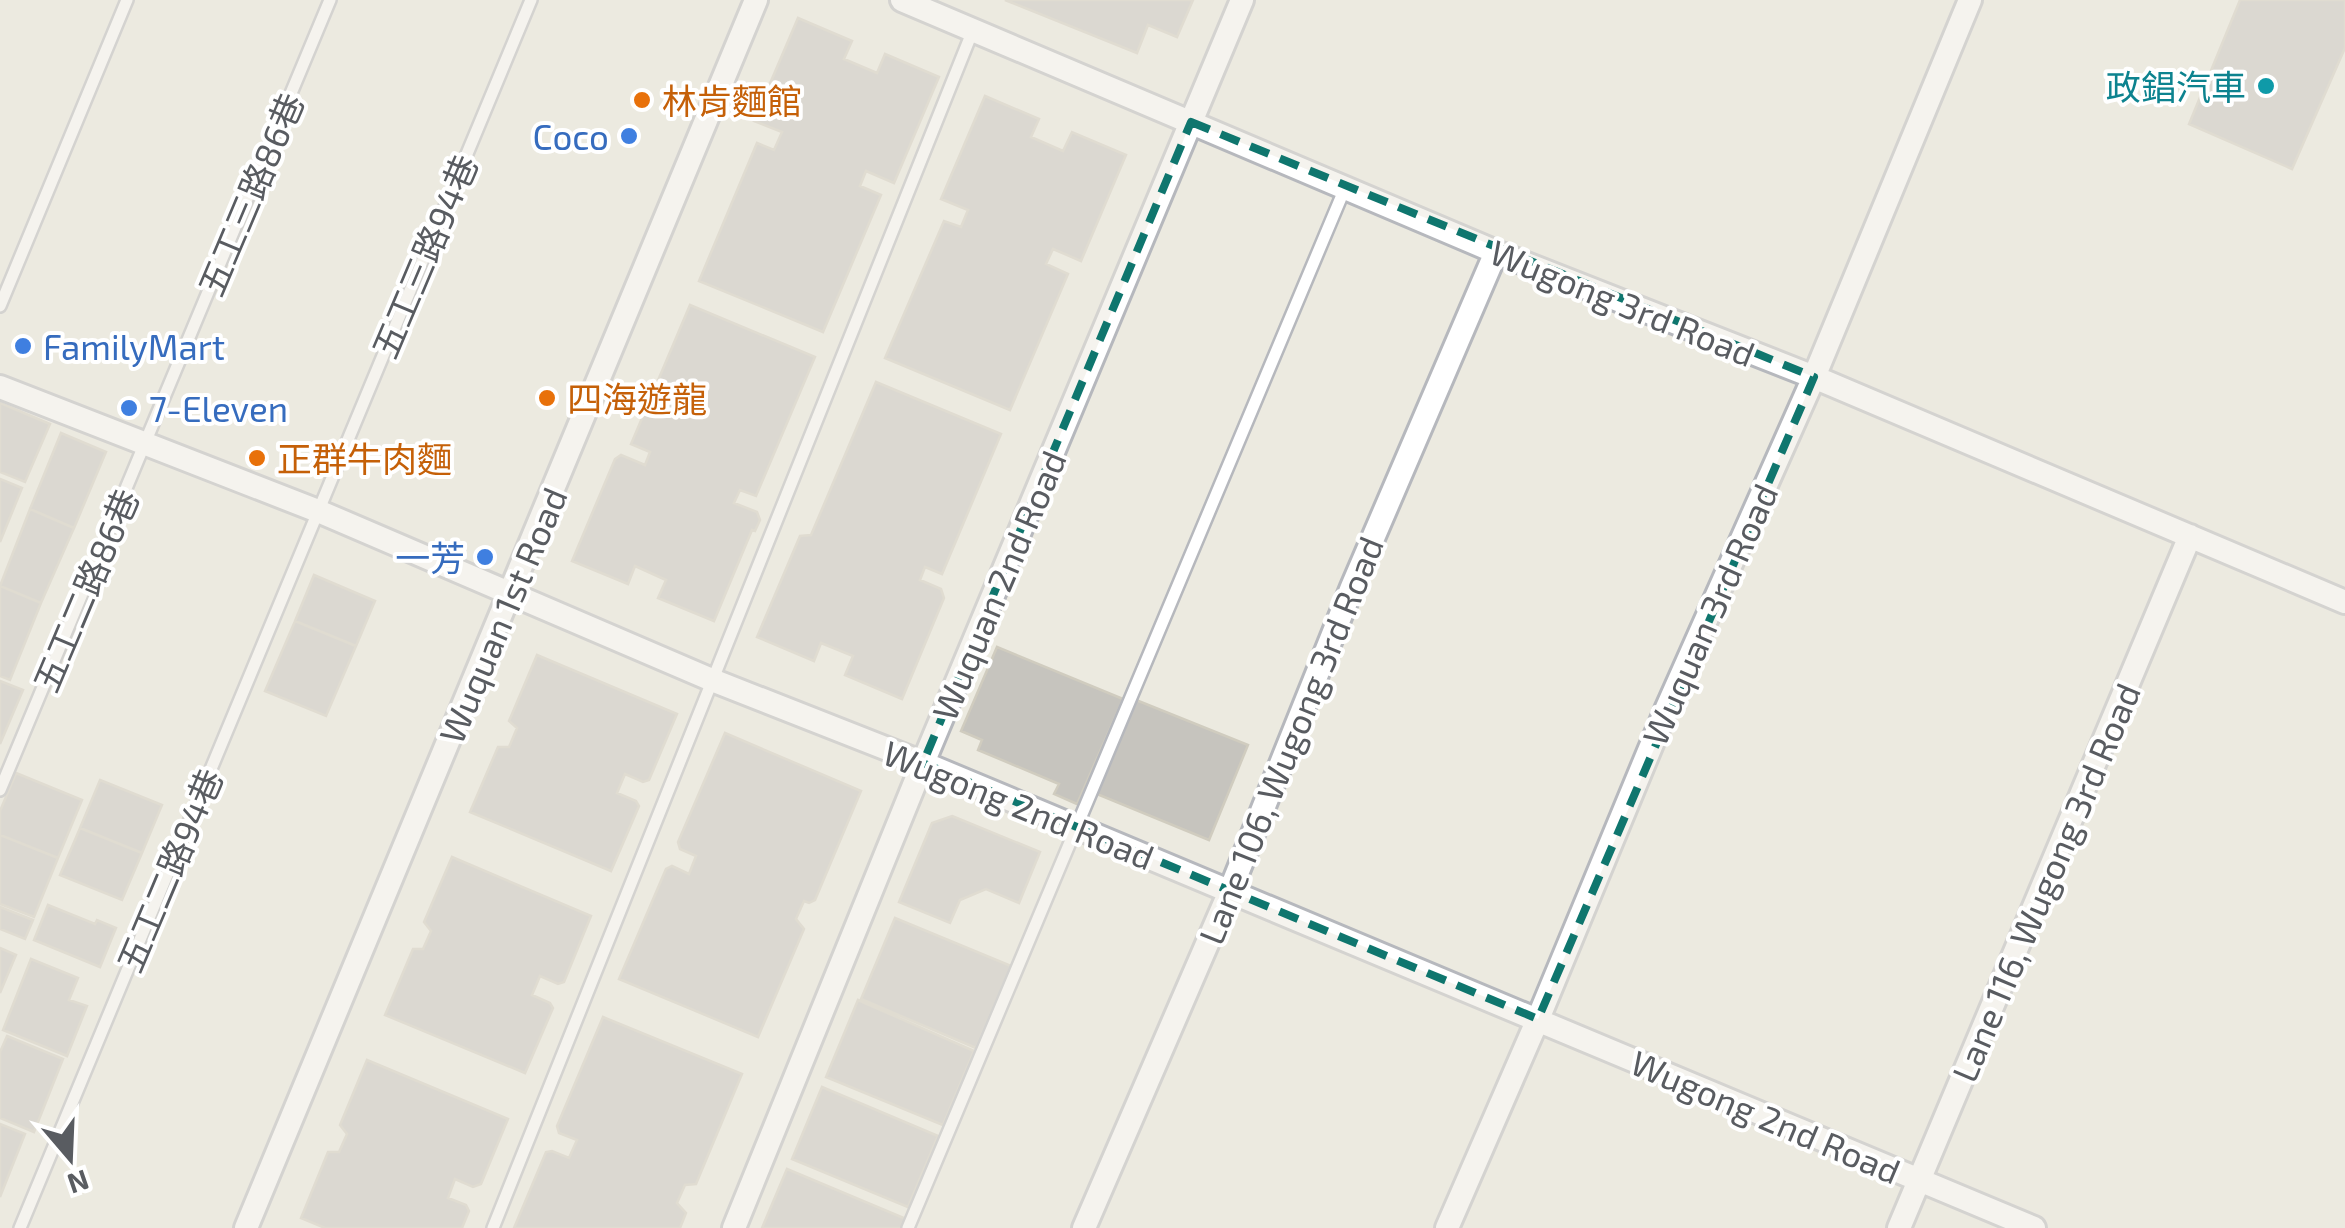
<svg xmlns="http://www.w3.org/2000/svg" width="2345" height="1228" font-family="'Exo 2','Noto Sans TC',sans-serif">
  <style>
    .building { fill: #c6c4be; stroke: #d0ccbf; stroke-width: 2.5 }
    .lines { fill: none; stroke-linecap: round; stroke-linejoin: round }
    .lane-casing { stroke: #b6b8bd; stroke-width: 16 }
    .street-casing { stroke: #b6b8bd; stroke-width: 28 }
    .lane { stroke: #fff; stroke-width: 11 }
    .street { stroke: #fff; stroke-width: 22 }
    .marked { fill: none; stroke: #0f766e; stroke-width: 8; stroke-dasharray: 20 12; stroke-linejoin: round }
    .culture-dot { fill: #0f9aa8; stroke: #fff; stroke-width: 4 }
    .food-dot { fill: #e8710a; stroke: #fff; stroke-width: 4 }
    .shop-dot { fill: #3f7fe0; stroke: #fff; stroke-width: 4 }
    .labels { text-anchor: middle; dominant-baseline: central; stroke-width: 8; stroke-linejoin: round; paint-order: stroke }
    .culture-label { font-size: 35px; fill: #0d838f; stroke: #fff; text-anchor: end }
    .food-label { font-size: 35px; fill: #c56008; stroke: #fff; text-anchor: start }
    .shop-label { font-size: 35px; fill: #366cbe; stroke: #fff; text-anchor: end }
    .street-label { font-size: 35px; fill: #595c61; stroke: #fff }
  </style>
  <rect width="100%" height="100%" fill="#eceae0"/>
  <path class="building" d="M1005 0H1193L1177 37 1148 25 1137 53Z
    M2240 0H2345V48L2292 169 2189 124Z
    M798 18 852 41 844 59 877 73 885 54 939 77 894 183 866 171 860 186 881 195 823 332 699 281 757 143 774 150 782 132 754 121Z
    M985 96 1039 119 1031 137 1063 151 1072 132 1126 155 1081 261 1053 249 1046 264 1068 274 1010 410 885 358 944 221 961 227 968 210 941 199Z
    M690 305 815 357 756 496 740 490 734 503 757 512 760 520 755 531 752 530 714 621 658 598 666 580 635 566 628 584 572 561 615 459 621 455 645 465 650 452 631 444Z
    M876 382 1001 434 942 574 925 567 920 580 941 589 944 598 902 699 845 675 853 656 821 643 814 661 757 637 800 536 811 535Z
    M0 403 50 424 25 482 0 472Z
    M61 433 106 452 74 528 30 509Z
    M0 479 22 488 0 542Z
    M30 509 74 528 41 603 0 586Z
    M314 575 375 601 356 646 295 621Z
    M0 586 41 603 10 680 0 676Z
    M295 621 356 646 326 716 265 691Z
    M997 647 1123 699 1077 804 1054 794 1059 784 978 750 982 740 961 731Z
    M537 655 677 714 649 780 643 782 625 774 617 793 636 801 639 806 611 871 470 812 498 747H509L517 728 509 721Z
    M0 681 23 690 0 744Z
    M1136 700 1248 745 1209 840 1097 794Z
    M725 733 861 791 815 900 809 903 804 901 796 919 804 929 758 1037 619 979 666 869 672 866 689 874 696 856 680 849 678 842Z
    M16 773 82 800 58 858 0 835V811Z
    M100 780 162 805 142 853 80 828Z
    M952 816 1040 852 1019 903 986 889 960 900 950 923 899 902 932 823Z
    M80 828 142 853 122 900 60 875Z
    M0 835 58 858 34 917 0 904Z
    M452 857 591 916 564 982 558 984 540 976 532 995 550 1003 553 1008 525 1073 385 1015 413 949H423L431 931 424 922Z
    M48 905 95 924 97 920 116 928 100 967 34 940Z
    M0 907 33 920 25 939 0 929Z
    M895 918 1011 966 976 1048 861 999Z
    M0 948 16 955 0 993Z
    M31 959 78 978 69 1000 87 1006 67 1056 3 1030Z
    M858 1000 974 1051 943 1125 826 1077Z
    M603 1017 742 1074 696 1184 685 1185 677 1203 686 1213 680 1228H514L546 1152 552 1151 569 1158 577 1140 559 1133 557 1126Z
    M7 1036 63 1059 34 1132 0 1118V1052Z
    M367 1060 508 1119 481 1184 473 1187 455 1179 448 1198 466 1205 469 1211 462 1228H325L301 1218 328 1152H339L347 1134 340 1125Z
    M822 1087 938 1136 908 1207 792 1159Z
    M0 1124 25 1134 0 1197Z
    M787 1169 906 1219 902 1228H762Z"/>
  <g class="lines">
    <defs>
      <path id="lane" d="M0 306 127 0
        M0 790 330 0
        M20 1228 531 0
        M493 1228 973 30
        M908 1228 1345 188"/>
      <path id="street" d="M902 0 1496 252 1814 377 2345 602
        M0 387 318 511 712 680 923 763 2034 1228
        M246 1228 756 0
        M734 1228 923 763 1242 0
        M1084 1228 1230 891 1352 587 1496 252
        M1447 1228 1538 1019 1666 710 1814 377 1970 0
        M1899 1228 2190 536"/>
    </defs>
    <use href="#lane" class="lane-casing"/>
    <use href="#street" class="street-casing"/>
    <use href="#lane" class="lane"/>
    <use href="#street" class="street"/>
  </g>
  <path d="M0 0H2345V1228H0ZM1191 122 1814 377 1538 1019 923 763Z" fill="#eceae0" fill-opacity=".55" fill-rule="evenodd"/>
  <path class="marked" d="M1191 122 1814 377 1538 1019 923 763Z"/>
  <circle class="culture-dot" cx="2266" cy="86" r="10"/>
  <g class="food-dot">
    <circle cx="642" cy="100" r="10"/>
    <circle cx="547" cy="398" r="10"/>
    <circle cx="257" cy="458" r="10"/>
  </g>
  <g class="shop-dot">
    <circle cx="629" cy="136" r="10"/>
    <circle cx="23" cy="346" r="10"/>
    <circle cx="129" cy="408" r="10"/>
    <circle cx="485" cy="557" r="10"/>
  </g>
  <g class="labels">
    <g class="culture-label">
      <text x="2246" y="86">政錩汽車</text>
    </g>
    <g class="food-label">
      <text x="662" y="100">林肯麵館</text>
      <text x="567" y="398">四海遊龍</text>
      <text x="277" y="458">正群牛肉麵</text>
    </g>
    <g class="shop-label">
      <text x="609" y="136">Coco</text>
      <text x="43" y="346" text-anchor="start">FamilyMart</text>
      <text x="149" y="408" text-anchor="start">7-Eleven</text>
      <text x="465" y="557">一芳</text>
    </g>
    <g class="street-label">
      <text transform="translate(250 194) rotate(-67)">五工三路86巷</text>
      <text transform="translate(424 256) rotate(-67)">五工三路94巷</text>
      <text transform="translate(1623 302) rotate(22)">Wugong 3rd Road</text>
      <text transform="translate(998 585) rotate(-67)">Wuquan 2nd Road</text>
      <text transform="translate(85 590) rotate(-67)">五工二路86巷</text>
      <text transform="translate(1709 614) rotate(-66)">Wuquan 3rd Road</text>
      <text transform="translate(502 615) rotate(-67)">Wuquan 1st Road</text>
      <text transform="translate(1290 740) rotate(-68)">Lane 106, Wugong 3rd Road</text>
      <text transform="translate(1019 804) rotate(22)">Wugong 2nd Road</text>
      <text transform="translate(169 870) rotate(-67)">五工二路94巷</text>
      <text transform="translate(2045 882) rotate(-67)">Lane 116, Wugong 3rd Road</text>
      <text transform="translate(1766 1116) rotate(23)">Wugong 2nd Road</text>
    </g>
  </g>
  <g transform="translate(70 1158) rotate(161)" stroke="#ffffff" stroke-width="8" paint-order="stroke">
  <path d="M0-8L18 38L0 25L-18 38Z" fill="#595c61"/>
  <text y="-15" font-size="28" font-weight="bold" text-anchor="middle" fill="#595c61">N</text>
  </g>
</svg>
